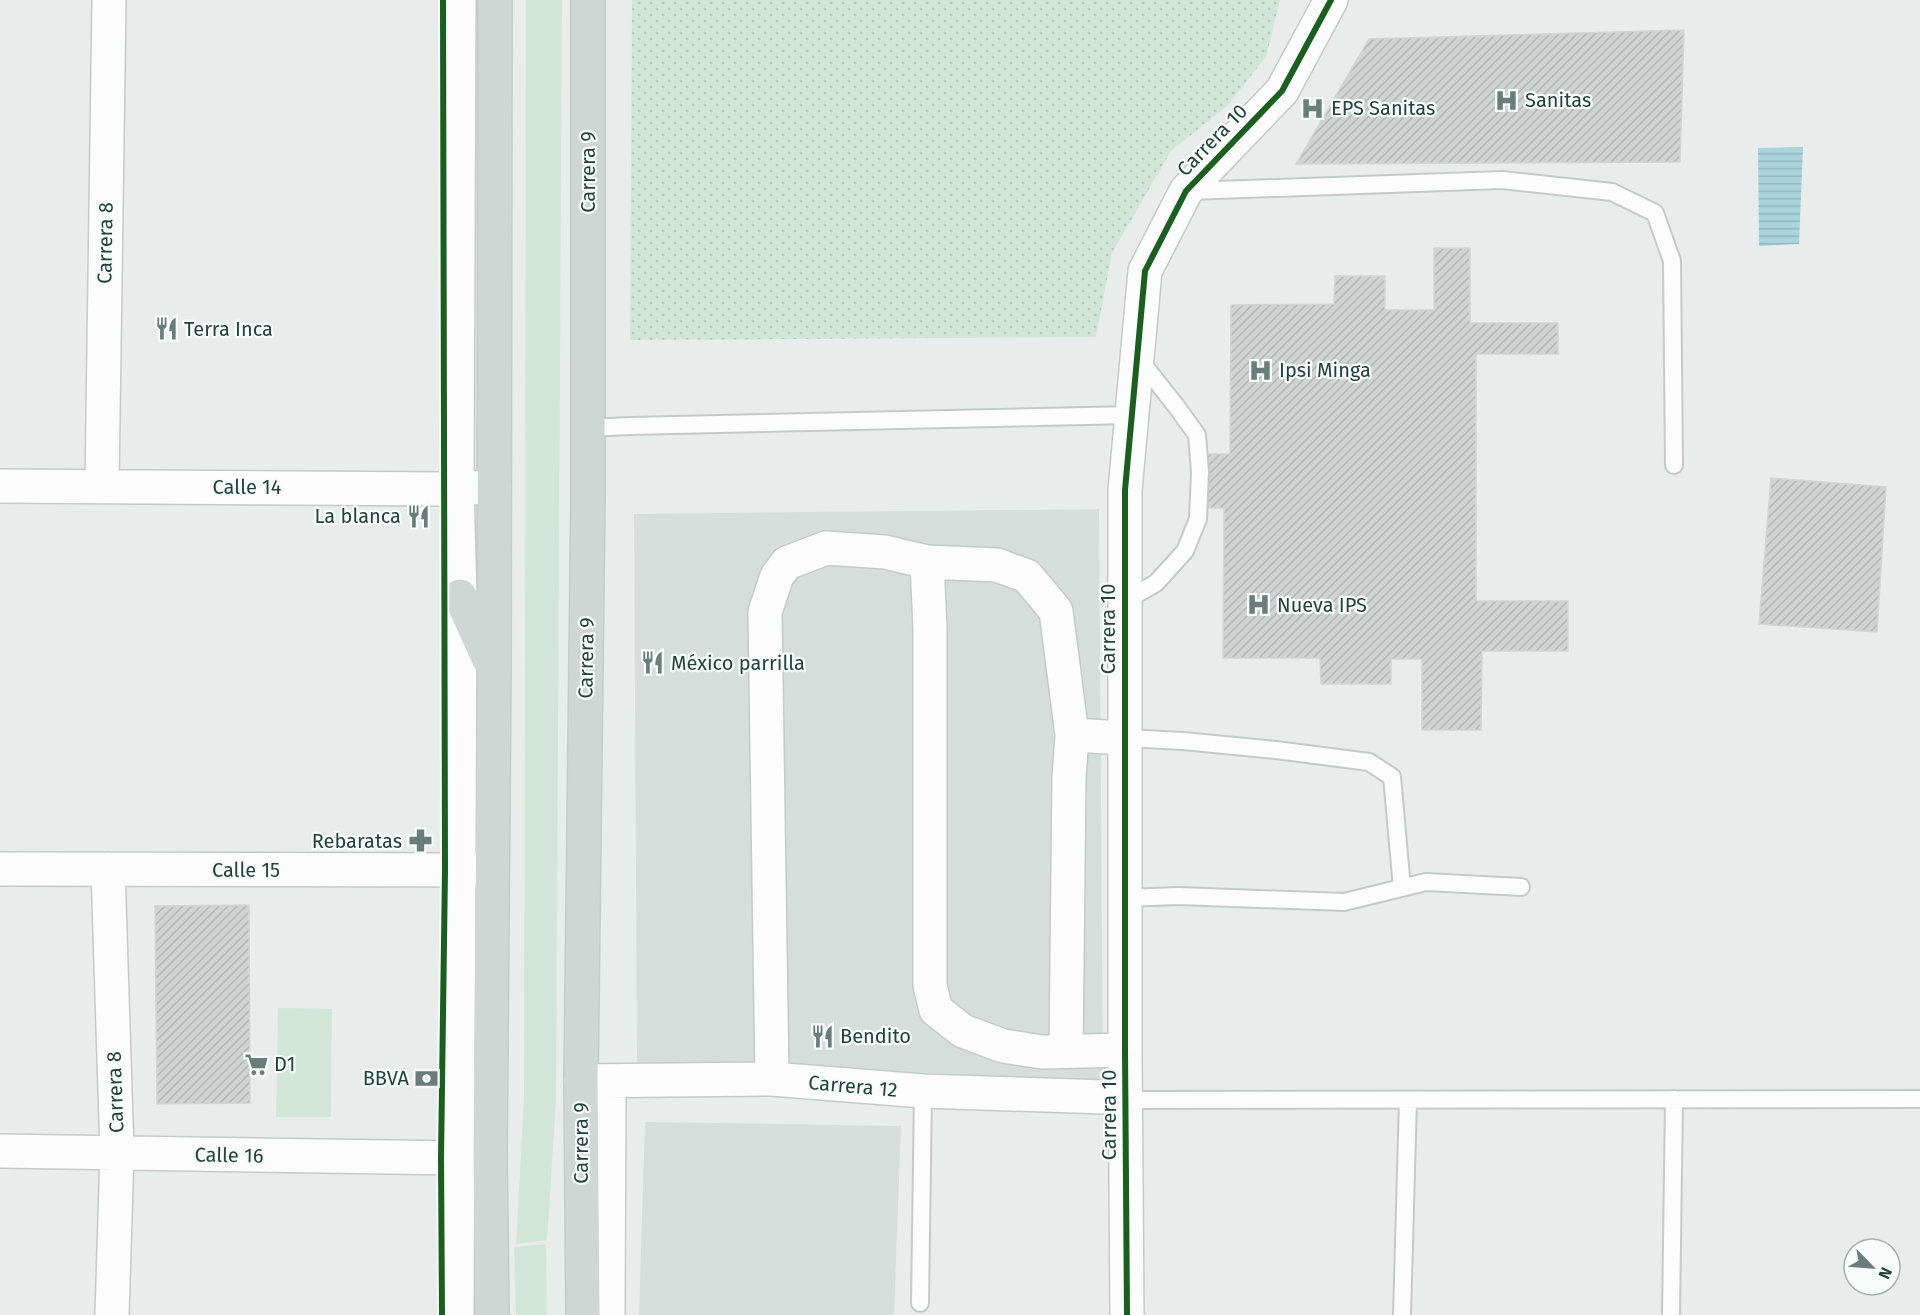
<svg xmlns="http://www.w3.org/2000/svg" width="1920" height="1315" font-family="'Fira Sans',sans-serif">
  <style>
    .built { fill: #d6dedb }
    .green { fill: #d1e6d8 }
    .park { fill: url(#park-dots) }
    .water { fill: url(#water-rules) }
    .building { fill: url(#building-hatch); stroke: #d1d6d4; stroke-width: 1.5 }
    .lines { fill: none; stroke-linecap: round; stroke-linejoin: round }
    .lane-casing { stroke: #c5cac8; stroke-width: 20 }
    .street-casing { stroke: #c5cac8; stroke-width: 36 }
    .secondary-casing { stroke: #c3cbc8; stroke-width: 36 }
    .primary-casing { stroke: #c3ccc9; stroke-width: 36 }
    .lane { stroke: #fcfcfc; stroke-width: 16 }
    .street { stroke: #fcfcfc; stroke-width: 33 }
    .secondary { stroke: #fcfcfc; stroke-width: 33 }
    .primary { stroke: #cfd7d5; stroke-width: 33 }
    .cycleway-casing { stroke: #f7fbf9; stroke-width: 10 }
    .cycleway { stroke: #1b5e20; stroke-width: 6 }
    .labels { text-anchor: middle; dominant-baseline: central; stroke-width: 4.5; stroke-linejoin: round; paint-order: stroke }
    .poi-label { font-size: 20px; fill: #24423a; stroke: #f7fbf9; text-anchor: start }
    .street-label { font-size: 20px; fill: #24423a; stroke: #f7fbf9 }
  </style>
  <defs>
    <pattern id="park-dots" width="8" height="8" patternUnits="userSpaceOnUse" patternTransform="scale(1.5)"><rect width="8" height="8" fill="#d1e6d8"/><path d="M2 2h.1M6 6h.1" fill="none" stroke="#b3c6ba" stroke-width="1.8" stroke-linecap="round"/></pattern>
    <pattern id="water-rules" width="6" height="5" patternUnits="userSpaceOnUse" patternTransform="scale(1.5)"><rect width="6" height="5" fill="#a9d4db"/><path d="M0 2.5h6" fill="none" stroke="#91b7bd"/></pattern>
    <pattern id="building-hatch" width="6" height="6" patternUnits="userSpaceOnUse" patternTransform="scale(1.5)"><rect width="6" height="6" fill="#cfd4d2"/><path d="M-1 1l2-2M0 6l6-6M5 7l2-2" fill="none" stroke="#b2b7b5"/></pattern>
  </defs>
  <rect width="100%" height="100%" fill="#e8edeb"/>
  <path class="built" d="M1099 509 1103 1080 637 1062 634 514Z
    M645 1122 901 1126 894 1315H639Z"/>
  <path class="green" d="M526 0H562L556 1101 547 1240 516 1244 524 1099Z
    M278 1008 332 1009 331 1117H276Z
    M546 1244 547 1315H516L514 1247Z"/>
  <path class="park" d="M632 0H1280L1266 57 1227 106 1171 151 1112 253 1096 337 630 340Z"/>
  <path class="water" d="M1803 147 1799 244 1759 246 1758 148Z"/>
  <path class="building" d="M1684 30 1680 162 1296 164 1369 39Z
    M1434 248H1470V323H1558V354H1476V601H1568V651H1482L1481 730H1422V659H1391V684H1321L1320 658H1223L1224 508H1206V454H1230L1231 305 1334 304 1335 276H1385V310H1434Z
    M1771 478 1886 487 1877 632 1759 624Z
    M249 905 250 1103 157 1104 155 906Z"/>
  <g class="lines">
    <defs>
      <path id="lane" d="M1190 191 1502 180 1612 192 1655 213 1672 261 1674 465
        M588 428 630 426 1132 415
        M1125 601 1156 583 1185 551 1198 519 1200 472 1197 435 1176 406 1139 359
        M1125 738 1183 741 1276 750 1369 762 1392 777 1402 888
        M1125 898 1179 896 1344 902 1426 882 1521 887
        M1125 1100 1920 1099
        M920 1303 923 1091
        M1402 1315 1408 1100
        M1671 1315 1674 1099"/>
      <path id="street" d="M0 486 443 489 494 487
        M102 486 109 0
        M927 562 997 565 1027 576 1056 611 1072 735
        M0 869 488 870
        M108 869 117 1153 112 1315
        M1066 1051 1069 778 1072 735 1125 738
        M772 1079 765 612 777 576 787 563 826 548 885 552 927 562 930 628V986L936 1010 963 1031 1003 1046 1042 1052 1125 1050
        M581 1081 772 1079 923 1091 1105 1097 1125 1100
        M0 1151 457 1158
        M608 1315 609 1081
        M1127 1315 1125 1050V490L1145 271 1186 191 1282 91 1331 0"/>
      <path id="secondary" d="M457 1315 460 596 457 488 459 0"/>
      <path id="primary" d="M460 596 489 660
        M492 1315 490 1156 494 670 495 0
        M583 1315 581 1081 588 493V0"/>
    </defs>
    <use href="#lane" class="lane-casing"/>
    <use href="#street" class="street-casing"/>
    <use href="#secondary" class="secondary-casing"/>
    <use href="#primary" class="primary-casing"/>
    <use href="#lane" class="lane"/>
    <use href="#street" class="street"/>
    <use href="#secondary" class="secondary"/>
    <use href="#primary" class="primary"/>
    <defs>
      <path id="cycleway" d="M442 1315 441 1158 445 870 443 0
        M1127 1315 1125 1050V490L1145 271 1186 191 1282 91 1331 0"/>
    </defs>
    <use href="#cycleway" class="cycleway-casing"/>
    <use href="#cycleway" class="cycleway"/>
  </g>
  <defs>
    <symbol id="hospital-bare" viewBox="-9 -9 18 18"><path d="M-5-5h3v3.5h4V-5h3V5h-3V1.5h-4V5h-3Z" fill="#697e78" stroke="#f7fbf9" stroke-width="2.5" paint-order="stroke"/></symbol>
    <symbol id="restaurant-bare" viewBox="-9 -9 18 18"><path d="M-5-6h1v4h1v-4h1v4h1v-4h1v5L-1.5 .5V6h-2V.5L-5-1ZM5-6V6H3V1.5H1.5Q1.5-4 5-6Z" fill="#697e78" stroke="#f7fbf9" stroke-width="2.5" paint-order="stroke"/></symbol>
    <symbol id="pharmacy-bare" viewBox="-9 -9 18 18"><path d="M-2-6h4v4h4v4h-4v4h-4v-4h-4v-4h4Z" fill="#697e78" stroke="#f7fbf9" stroke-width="2.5" paint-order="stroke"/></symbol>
    <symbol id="supermarket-bare" viewBox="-9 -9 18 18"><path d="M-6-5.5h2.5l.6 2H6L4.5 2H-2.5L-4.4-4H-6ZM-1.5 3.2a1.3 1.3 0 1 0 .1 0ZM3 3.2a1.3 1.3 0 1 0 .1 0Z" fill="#697e78" stroke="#f7fbf9" stroke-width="2.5" paint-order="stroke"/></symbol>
    <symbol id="bank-bare" viewBox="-9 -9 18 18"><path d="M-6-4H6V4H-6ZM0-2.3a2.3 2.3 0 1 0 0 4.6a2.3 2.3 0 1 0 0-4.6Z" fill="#697e78" stroke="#f7fbf9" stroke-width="2.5" paint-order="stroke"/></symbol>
  </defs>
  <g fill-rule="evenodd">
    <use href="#hospital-bare" x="1490" y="84" width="33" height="33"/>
    <use href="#hospital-bare" x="1296" y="92" width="33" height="33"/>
    <use href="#restaurant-bare" x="150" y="312" width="33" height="33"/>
    <use href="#hospital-bare" x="1244" y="354" width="33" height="33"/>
    <use href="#restaurant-bare" x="402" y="500" width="33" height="33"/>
    <use href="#hospital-bare" x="1242" y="588" width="33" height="33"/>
    <use href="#restaurant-bare" x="636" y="646" width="33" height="33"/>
    <use href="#pharmacy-bare" x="404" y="824" width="33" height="33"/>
    <use href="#restaurant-bare" x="806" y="1020" width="33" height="33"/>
    <use href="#supermarket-bare" x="240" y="1048" width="33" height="33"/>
    <use href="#bank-bare" x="410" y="1062" width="33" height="33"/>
  </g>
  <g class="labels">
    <g class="poi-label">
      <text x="1525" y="100">Sanitas</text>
      <text x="1331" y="108">EPS Sanitas</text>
      <text x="184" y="329">Terra Inca</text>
      <text x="1279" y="370">Ipsi Minga</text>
      <text x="401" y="516" text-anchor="end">La blanca</text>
      <text x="1277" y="605">Nueva IPS</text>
      <text x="671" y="663">México parrilla</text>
      <text x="402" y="841" text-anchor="end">Rebaratas</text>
      <text x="840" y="1036">Bendito</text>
      <text x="274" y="1064">D1</text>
      <text x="409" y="1078" text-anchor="end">BBVA</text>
    </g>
    <g class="street-label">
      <text transform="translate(1212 140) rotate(-46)">Carrera 10</text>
      <text transform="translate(588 172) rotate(-90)">Carrera 9</text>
      <text transform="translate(105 243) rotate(-89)">Carrera 8</text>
      <text x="247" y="487">Calle 14</text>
      <text transform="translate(1108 629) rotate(-90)">Carrera 10</text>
      <text transform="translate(586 658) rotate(-89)">Carrera 9</text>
      <text x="246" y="870">Calle 15</text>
      <text transform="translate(853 1086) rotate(5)">Carrera 12</text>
      <text transform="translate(115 1092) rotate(-92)">Carrera 8</text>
      <text transform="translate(1109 1115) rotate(-90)">Carrera 10</text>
      <text transform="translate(581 1143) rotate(-90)">Carrera 9</text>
      <text transform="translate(229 1155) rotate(1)">Calle 16</text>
    </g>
  </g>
  <g transform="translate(1872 1267) rotate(115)"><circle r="28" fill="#f7fbf9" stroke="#a3b1ad" stroke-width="1.5"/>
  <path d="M0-4.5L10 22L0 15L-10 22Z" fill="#697e78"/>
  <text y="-9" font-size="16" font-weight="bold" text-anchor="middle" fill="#24423a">N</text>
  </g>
</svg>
